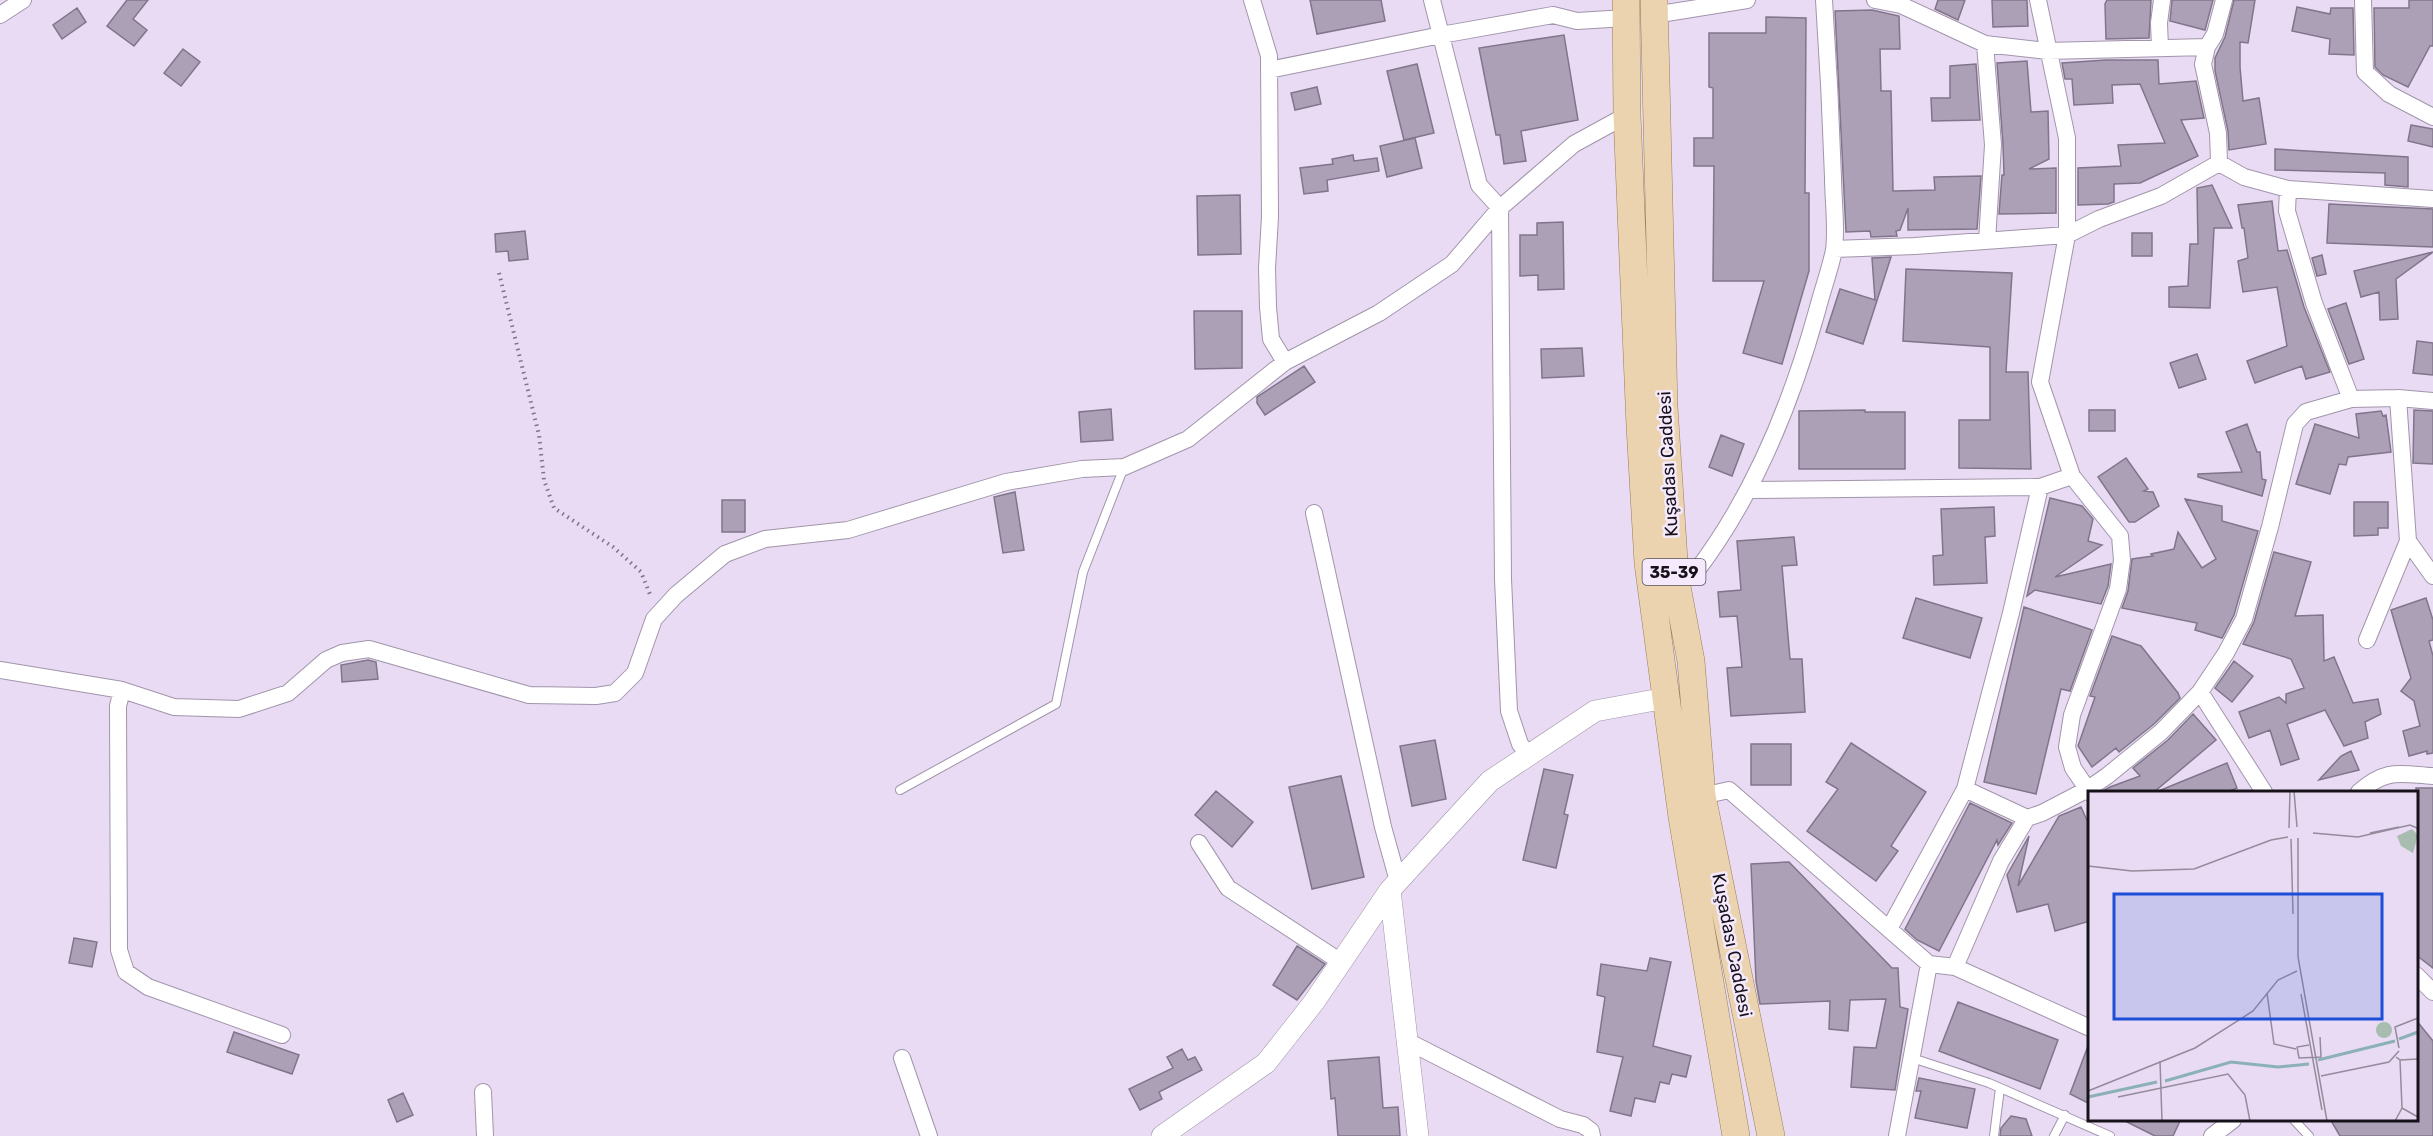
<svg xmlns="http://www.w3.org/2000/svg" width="2433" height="1136" font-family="Rubik,sans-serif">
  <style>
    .building { fill: #aca0b7; stroke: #80758b; stroke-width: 1.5 }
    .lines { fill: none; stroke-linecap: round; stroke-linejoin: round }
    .service-casing { stroke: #a195ab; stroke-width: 10 }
    .minor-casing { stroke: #a195ab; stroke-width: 18 }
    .tertiary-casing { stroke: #a195ab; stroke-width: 22 }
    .primary-casing { stroke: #987d58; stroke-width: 28 }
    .path { stroke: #7e7585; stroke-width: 4; stroke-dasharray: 1.5 4.5; stroke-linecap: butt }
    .service { stroke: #fff; stroke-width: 8 }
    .minor { stroke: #fff; stroke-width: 16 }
    .tertiary { stroke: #fff; stroke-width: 21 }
    .primary { stroke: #ebd3af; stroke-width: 27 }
    .labels { text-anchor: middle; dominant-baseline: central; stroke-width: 5; stroke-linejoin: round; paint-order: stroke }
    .shield { fill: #f4e9fd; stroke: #59525e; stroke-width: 1.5 }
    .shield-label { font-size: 16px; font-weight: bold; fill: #17121a }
    .street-label { font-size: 18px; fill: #17121a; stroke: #f4e9fd }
    .inset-river { fill: none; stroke: #8bb1b6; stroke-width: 3 }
    .inset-road { fill: none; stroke: #948b9c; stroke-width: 1.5 }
    .view { fill: #1d4ed8; fill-opacity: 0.15; stroke: #1d4ed8; stroke-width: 3 }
    .inset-edge { fill: none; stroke: #17121a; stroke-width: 3 }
  </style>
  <rect width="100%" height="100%" fill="#e8dbf3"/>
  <path class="building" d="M127 0H148L133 19 147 30 134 46 107 26Z
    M1310 0H1381L1385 21 1317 34Z
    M1938 0H1965L1958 20 1935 9Z
    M1992 0H2027L2028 26 1993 27Z
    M2107 0H2151L2149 38 2106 39 2105 4Z
    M2172 0H2213L2205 30 2170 21Z
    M2234 0H2255L2248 43 2240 42V67L2243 101 2259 98 2266 144 2229 150 2228 131 2215 71V58L2225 37Z
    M2409 0H2433V46H2430L2408 87 2383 75 2375 67 2374 8H2409Z
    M2297 7 2330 14 2331 8H2353L2354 55 2329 54 2330 39 2292 31Z
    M77 8 86 22 62 39 53 25Z
    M1872 10 1899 16 1900 49H1880L1881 91H1891L1893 191 1935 190 1934 177 1981 176 1977 229 1908 230V208L1900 230 1896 231 1897 236 1871 237 1870 231 1846 232 1835 11Z
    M1766 17 1806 18 1805 193H1809V271L1782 364 1743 353 1764 281H1713L1714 166H1694V138H1713V88L1709 87V33H1766Z
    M1564 35 1578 120 1521 131 1526 161 1504 164 1500 135H1496L1479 48Z
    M183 49 200 62 181 86 164 73Z
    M2106 60H2158L2159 84 2196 81 2204 118 2181 120 2198 156 2140 183 2114 184V202L2108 204 2078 205V168L2121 166 2118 145 2165 143 2140 84 2112 85 2113 103 2074 105 2072 79H2065L2062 63Z
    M2027 61 2031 112 2048 111 2049 159 2029 169 2056 168V213L1999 214 2002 175H2004L2003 144 1997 63Z
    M1417 64 1434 133 1404 140 1387 71Z
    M1976 64 1980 120 1932 121 1931 98H1950V66Z
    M1317 87 1321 104 1295 110 1291 93Z
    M2411 125 2433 129V147L2408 141Z
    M1415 138 1422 168 1387 177 1380 146Z
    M2275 149 2408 157V187L2385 185V173L2275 170Z
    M1353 155 1354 161 1377 158 1379 171 1327 180 1328 191 1304 194 1300 168 1333 164 1332 159Z
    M2212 185 2232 228H2214L2210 308 2169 307V287L2188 286 2190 244H2198L2197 188Z
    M1240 195 1241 254 1198 255 1197 196Z
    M2272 201 2278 251 2287 250 2304 307 2330 372 2306 379 2302 366 2255 383 2247 361 2287 346 2277 287 2243 292 2238 261 2248 258 2244 228H2242L2238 205Z
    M2329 204 2433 209V247L2327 243Z
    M1563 222 1564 289 1538 290V275L1520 276V235H1537V223Z
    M525 231 528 259 509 261 508 251 496 252 495 234Z
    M2132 233H2152V256H2132Z
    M2433 252 2396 279 2398 319 2380 320 2379 292 2361 297 2354 271Z
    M2322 255 2326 274 2317 276 2312 258Z
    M1891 257 1863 344 1826 332 1840 289 1875 300 1872 258Z
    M1906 269 2012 273 2006 372H2028L2031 469 1959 468V420H1990V347L1903 341Z
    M2346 303 2364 359 2349 364 2328 309Z
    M1194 311H1242V368L1195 369Z
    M2417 341 2433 343V375L2413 373Z
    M1582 348 1584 376 1542 378 1541 349Z
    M2197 354 2206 379 2179 388 2170 363Z
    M1304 366 1315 382 1265 415 1257 403V397Z
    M1111 409 1113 440 1081 442 1079 412Z
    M1865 410V412H1905V469H1799V411Z
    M2089 410H2115V431H2089Z
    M2414 410 2433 411V464L2413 463Z
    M2381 411 2383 416 2386 415 2391 452 2348 457 2346 465 2339 464 2330 494 2296 484 2315 424 2359 438 2356 414Z
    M2247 424 2257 452H2260L2262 479 2266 480 2262 496 2198 477V474L2242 472 2226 432Z
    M1721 435 1744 444 1732 476 1709 467Z
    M2126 458 2148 489 2144 491 2153 492 2159 506 2135 522H2129L2098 477Z
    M1015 492 1024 550 1003 553 994 497Z
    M2050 498 2082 506 2093 519 2088 541 2102 545 2055 577 2111 564 2108 586 2101 604 2035 590 2027 596Z
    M2185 499 2222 506V521L2258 531 2234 615 2222 638 2195 630 2197 623 2122 608 2128 591 2132 559 2153 556 2151 554 2174 549 2178 532 2202 568 2216 559Z
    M722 500H745V532H722Z
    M2354 502H2388V528H2378V535L2354 536Z
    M1994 507 1995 536 1985 537 1987 583 1934 585 1933 556 1943 555 1941 509Z
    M1794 537 1797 565 1782 566 1790 659H1802L1805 712 1731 716 1727 668 1742 667 1737 616 1720 617 1718 592 1741 590 1737 541Z
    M2274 552 2311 562 2295 616 2323 615 2324 661 2334 657 2353 703 2378 699 2381 714 2365 722 2368 738 2344 746 2325 710 2287 724 2299 759 2281 765 2270 730 2249 738 2239 712 2279 697 2286 703V694L2304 688 2291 659 2243 644 2254 622Z
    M1916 598 1982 618 1970 658 1903 638Z
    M2426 598 2433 620V640L2429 641 2433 656V753L2427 754V751L2409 756 2403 731 2420 726 2414 701 2401 691 2411 678 2391 610Z
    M2024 607 2092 630 2070 691 2061 689 2036 794 1984 782Z
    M2112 636 2141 646 2178 693 2180 698 2154 724 2119 752 2116 748 2092 767 2078 746 2095 697 2090 696Z
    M368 660 376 662 378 679 342 682 341 665Z
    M2234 661 2253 676 2232 702 2215 688Z
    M2193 714 2216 740 2154 792H2101L2110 787 2140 776 2133 768 2168 740Z
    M1435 740 1446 799 1412 806 1400 746Z
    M1851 743 1926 792 1891 846 1898 851 1876 881 1807 831 1838 789 1826 782Z
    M1751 744H1791V785H1751Z
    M2351 751 2359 770 2319 780 2341 756Z
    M2227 763 2237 788 2227 792H2156Z
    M1544 769 1573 775 1564 814 1568 815 1556 868 1523 860Z
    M1341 776 1364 877 1312 889 1289 787Z
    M2416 788H2433V968L2416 955Z
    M1216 791 1253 822 1232 847 1195 815Z
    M1970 803 2012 823 1998 845 1997 840 1939 951 1917 940 1905 929Z
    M2081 807 2090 827V921L2055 931 2048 904 2017 912 2007 875 2029 836 2018 886 2059 816Z
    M1789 862 1892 968H1898L1900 1007 1908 1009 1895 1090 1851 1087 1854 1047 1876 1048 1886 999 1850 1000 1848 1031 1829 1029 1830 1001 1760 1004 1756 981 1751 864Z
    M74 938 97 942 92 967 69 963Z
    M1297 946 1325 964 1297 1000 1273 985Z
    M1650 958 1671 962 1653 1046 1691 1056 1686 1077 1672 1074 1669 1084 1660 1082 1655 1102 1635 1098 1631 1116 1610 1111 1623 1057 1597 1052 1605 997 1597 995 1601 964 1647 971Z
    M1958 1002 2058 1040 2040 1089 1939 1051Z
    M2416 1020 2433 1041V1136H2340L2330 1119H2416Z
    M234 1032 299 1055 292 1074 227 1052Z
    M2088 1046H2090V1104L2070 1094Z
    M1182 1049 1188 1060 1195 1057 1202 1070 1159 1092 1162 1099 1140 1110 1129 1089 1173 1068 1167 1057Z
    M1379 1057 1383 1108 1398 1107 1400 1136H1338L1335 1098 1331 1099 1328 1061Z
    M1919 1078 1975 1089 1967 1128 1915 1118 1921 1091H1916Z
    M403 1093 413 1115 397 1122 388 1100Z
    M2011 1116 2026 1119 2032 1136H2000L2001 1128Z
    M2121 1119H2181L2173 1136H2155Z"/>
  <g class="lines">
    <defs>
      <path id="service" d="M900 790 1056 704 1083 572 1124 467
        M1912 1058 1989 1083 2110 1136
        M2294 1120 2309 1136
        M1994 1136 2000 1088
        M2054 1136 2065 1115"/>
      <path id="minor" d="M1252 0 1269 56 1270 217 1267 268 1268 307 1271 339 1285 362
        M1432 0 1479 185 1500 208 1503 579 1509 711 1520 744 1529 755
        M1875 0 1901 5 1985 44 2047 51 2207 47
        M2038 0 2067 138V235L2040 382 2072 476 2120 536 2122 560 2118 589 2072 715 2067 747 2073 768 2090 793
        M2363 0 2365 72 2389 94 2433 117
        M0 15 23 0
        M1654 15 1747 0
        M1985 44 1993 145 1987 241
        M2160 48 2159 23 2162 0
        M1269 70 1441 35 1553 15 1577 21 1626 18
        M2219 163 2244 177 2288 189 2433 199
        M2219 163 2218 133 2203 64 2207 47 2215 34 2224 0
        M1834 249 1915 246 2067 235 2099 219 2161 196 2219 163
        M2398 398 2408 541 2433 576
        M2351 399 2398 398 2433 401
        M1750 490 2040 487 2072 476
        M1314 513 1383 827 1398 881
        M1675 576 1695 573C1754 496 1791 405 1817 311 1822 291 1830 270 1834 250 1837 227 1833 200 1833 177 1831 118 1828 59 1824 0
        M2367 640 2408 541
        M0 670 122 690 174 707 239 709 288 693 326 660 342 653 369 649 529 695 596 696 615 693 635 673 654 619 676 595 725 554 765 539 848 530 1006 482 1082 469 1124 467 1188 439 1285 362 1379 313 1452 264 1500 208 1574 144 1627 115
        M122 690 118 706 119 950 126 972 148 987 282 1035
        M2264 792 2200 692 2226 653 2244 619 2270 527 2295 424 2306 412 2351 399 2314 303 2287 211 2288 189
        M2359 792C2387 768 2399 774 2433 776
        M1702 796 1729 790 1929 964
        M2027 818 1965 789 2011 613 2040 487
        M1199 843 1228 888 1341 962
        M1889 929 1965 789
        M1955 967 2001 861 2027 818 2042 813 2088 789 2107 776 2161 732 2200 692
        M2416 975 2433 992
        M1407 1041 1560 1119 1583 1125 1591 1131 1592 1136
        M902 1058 929 1136
        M483 1092 485 1136
        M1897 1136 1929 964 1955 967 2090 1028
        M2212 1136 2233 1120"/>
      <path id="tertiary" d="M1390 890 1418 1136
        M1162 1136 1266 1063 1314 1002 1390 890 1490 781 1595 711 1666 698"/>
      <path id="primary" d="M1626 0 1627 115 1640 426 1648 563 1682 817 1736 1136
        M1654 0 1664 407 1675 576 1691 661 1702 796 1771 1136"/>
    </defs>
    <use href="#service" class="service-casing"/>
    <use href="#minor" class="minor-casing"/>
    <use href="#tertiary" class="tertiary-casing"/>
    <use href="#primary" class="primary-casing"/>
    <path class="path" d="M499 273 539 435 544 480 554 508 613 547 641 572 651 597"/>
    <use href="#service" class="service"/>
    <use href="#minor" class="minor"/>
    <use href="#tertiary" class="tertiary"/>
    <use href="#primary" class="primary"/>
  </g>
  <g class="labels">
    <rect class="shield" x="1642.5" y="559" width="63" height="26" rx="4.5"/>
    <g class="shield-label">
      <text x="1674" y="572">35-39</text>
    </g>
    <g class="street-label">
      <text transform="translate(1668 464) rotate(-93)">Kuşadası Caddesi</text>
      <text transform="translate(1732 945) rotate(79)">Kuşadası Caddesi</text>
    </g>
  </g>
  <g transform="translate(2088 791)">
    <rect width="330" height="330" fill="#e8dbf3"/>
    <path d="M324 38 330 44 325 62 313 55 309 45ZM288 239a8 8 0 1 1 16 0a8 8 0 1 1-16 0Z" fill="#a8bdb0"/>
    <path class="inset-river" d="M311 248 330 241M230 269 307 250M77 290 143 271 190 276 221 273M0 306 69 291"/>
    <path class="inset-road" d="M206 0 209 36M201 37 202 0M225 42 270 46 322 34 329 37M282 42 311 36M210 47V166L239 330M203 48 205 123M0 75 44 80 106 78 183 49 200 46M179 202 186 253 208 258M213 203 234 319M221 254 209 256 211 267 233 266 232 246M311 257 307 236 330 227M312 269 330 268M72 270 74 330M233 285 301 271 311 260M0 300 107 257 165 220 190 189 209 180M30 306 140 283 157 304 162 330M314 317 330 326M307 330 314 317 312 269 308 266"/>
    <path class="view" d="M26 103H294V228H26Z"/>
    <rect width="330" height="330" class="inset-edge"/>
  </g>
</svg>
